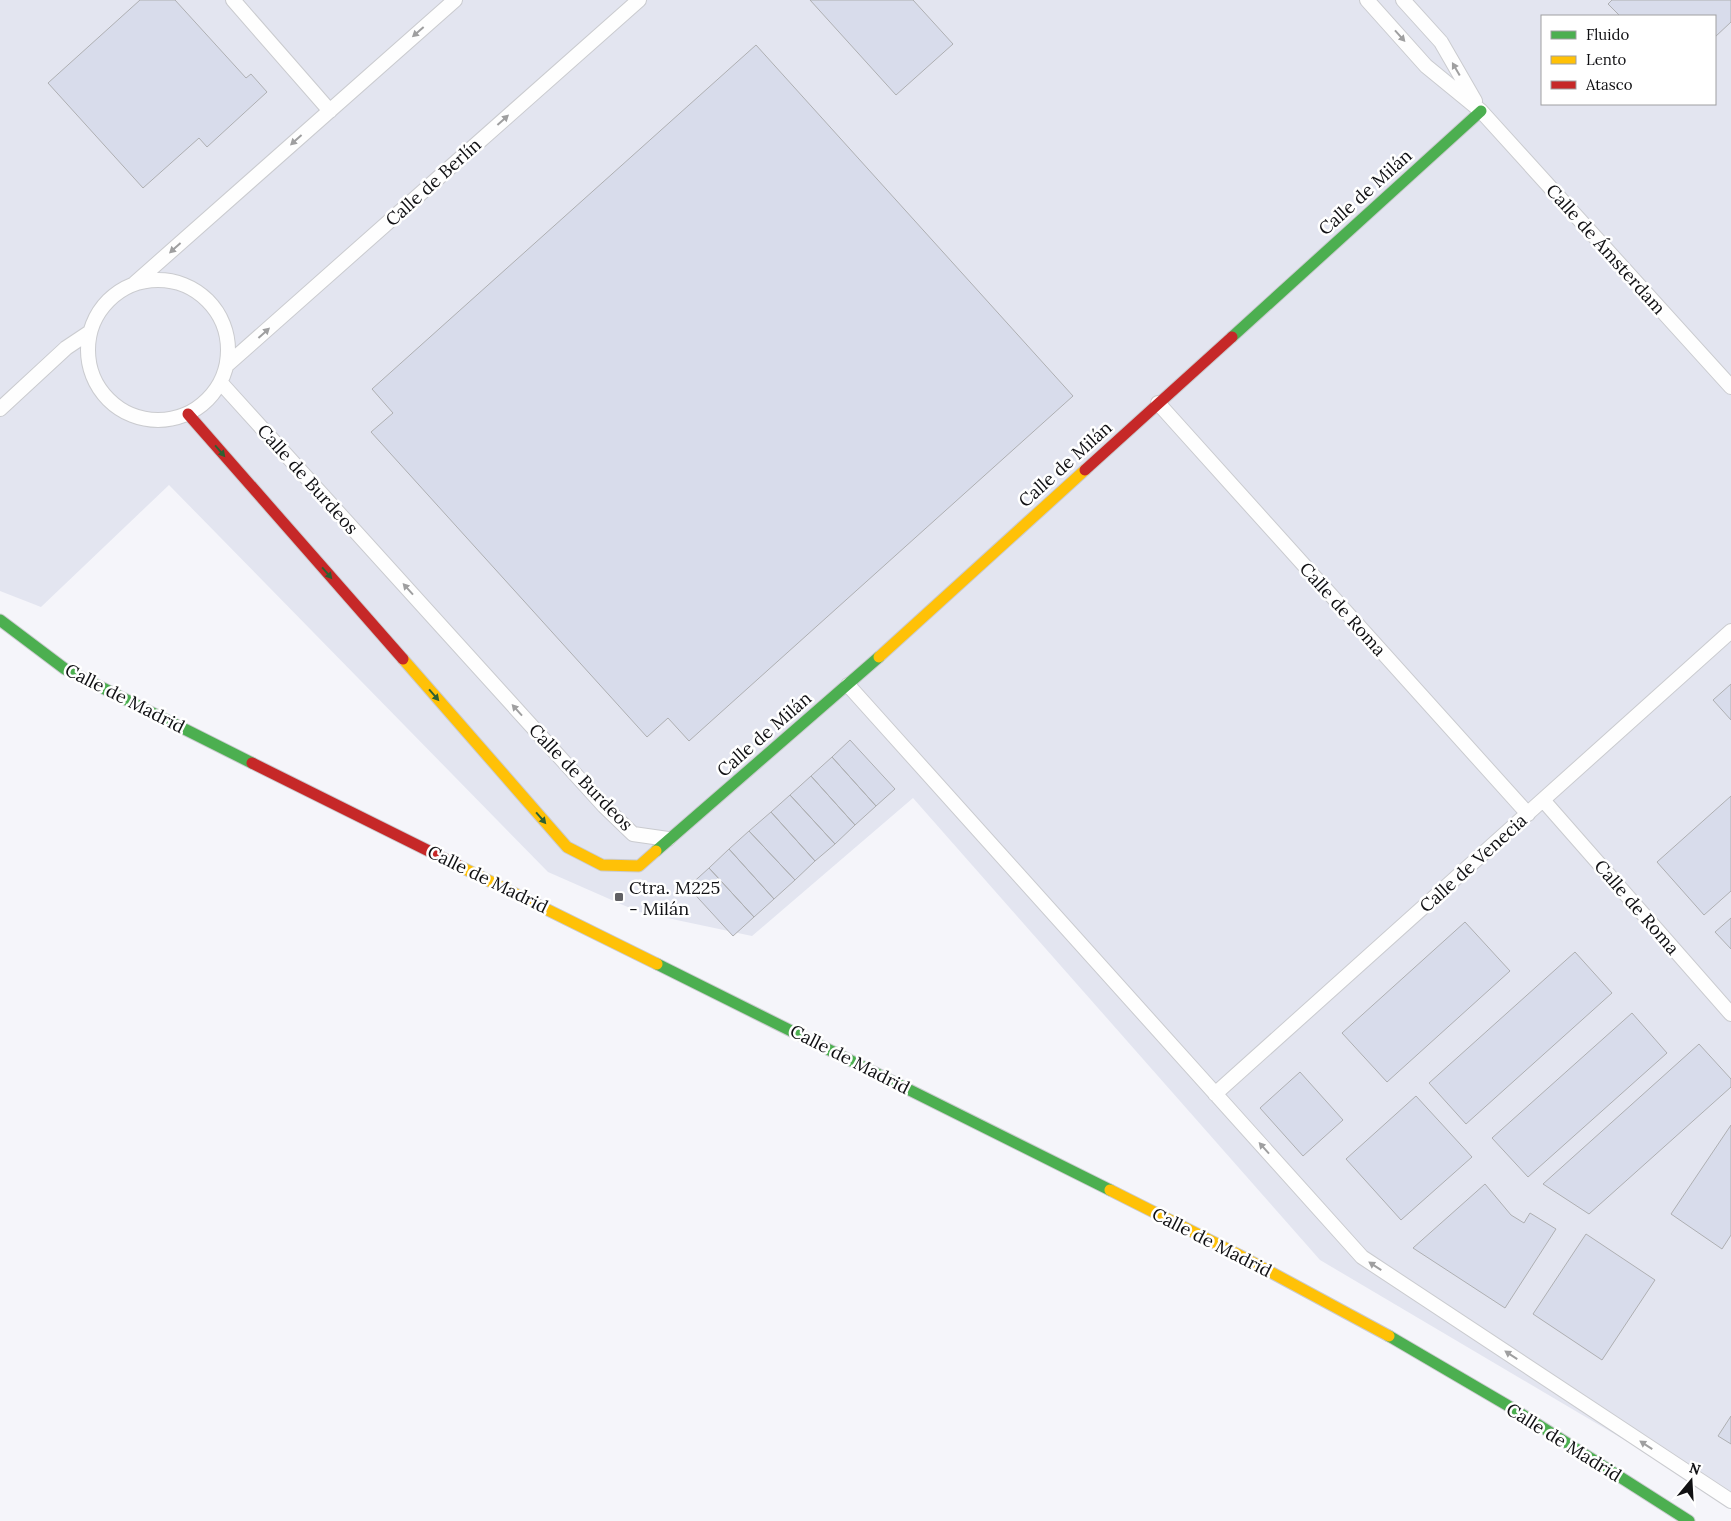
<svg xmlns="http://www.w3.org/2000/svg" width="1731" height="1521" font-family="Lora,serif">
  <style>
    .built { fill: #e3e5f0; fill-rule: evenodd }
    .building { fill: #d8dceb; stroke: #aeafb2 }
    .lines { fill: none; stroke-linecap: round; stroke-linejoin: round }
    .street-casing { stroke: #cacbcf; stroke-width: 16 }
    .fast-casing { stroke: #cacbcf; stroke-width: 13 }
    .slow-casing { stroke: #cacbcf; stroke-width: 13 }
    .jam-casing { stroke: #cacbcf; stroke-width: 13 }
    .street { stroke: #fefefe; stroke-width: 14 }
    .fast { stroke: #4caf50; stroke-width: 11 }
    .slow { stroke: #ffc107; stroke-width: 11 }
    .jam { stroke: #c62828; stroke-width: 11 }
    .oneway { fill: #9f9fa0 }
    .oneway2 { fill: #2e6032 }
    .poi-dot { fill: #606064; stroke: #fff; stroke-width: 2 }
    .labels { text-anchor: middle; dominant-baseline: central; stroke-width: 5; stroke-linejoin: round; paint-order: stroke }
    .street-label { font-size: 18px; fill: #101013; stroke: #fff }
    .poi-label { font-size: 18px; fill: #101013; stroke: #fff; text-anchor: start }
  </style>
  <rect width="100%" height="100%" fill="#f5f5fa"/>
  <path class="built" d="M0 0H1731V1503L1320 1260 913 798 752 936 639 912 548 872 169 485 41 607 0 591ZM1542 16H1715V104H1542Z"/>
  <path class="building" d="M140 0H175L246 78 251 74 267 92 207 147 199 138 143 188 48 83Z
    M810 0H913L953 44 896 95Z
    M1612 0H1731V22L1715 37V16H1620L1608 4Z
    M756 45 1073 396 689 741 668 718 647 737 371 432 393 413 372 389Z
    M1731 684V720L1713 700Z
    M850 740 895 789 876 806 832 757Z
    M832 757 876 806 855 825 811 776Z
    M811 776 855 825 835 844 790 795Z
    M790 795 835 844 815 861 771 812Z
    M1731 796V891L1704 915 1657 862Z
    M771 812 815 861 795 880 749 831Z
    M749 831 795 880 774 899 729 849Z
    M729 849 774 899 754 917 709 868Z
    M709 868 754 917 733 936 688 887Z
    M1731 918V949L1715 932Z
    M1465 922 1510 971 1387 1082 1342 1033Z
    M1575 952 1612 993 1466 1124 1429 1083Z
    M1632 1013 1667 1053 1528 1177 1492 1138Z
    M1699 1044 1731 1079V1087L1589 1214 1543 1184Z
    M1300 1072 1343 1120 1303 1156 1260 1108Z
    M1416 1096 1472 1157 1401 1220 1346 1159Z
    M1731 1125V1235L1722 1249 1671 1214Z
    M1485 1184 1511 1215 1524 1223 1530 1213 1556 1229 1505 1308 1413 1248Z
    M1586 1234 1655 1280 1602 1360 1533 1314Z
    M1731 1416V1444L1718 1436Z"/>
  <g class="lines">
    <defs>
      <path id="street" d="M233 0 330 111
        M1367 0 1426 66 1481 111 1731 387
        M1403 0 1441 42 1475 101
        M88 350a70 70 0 1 1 140 0a70 70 0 1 1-140 0Z
        M135 283 455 0
        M227 365 639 0
        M221 383 604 806 633 834 668 839
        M1158 403 1528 814
        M0 409 66 348 90 332
        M848 685 1362 1257 1731 1501
        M1543 800 1731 1014
        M1215 1094 1731 631"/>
      <path id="fast" d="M1232 337 1481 111
        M0 620 65 669 252 763
        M656 851 879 657
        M657 964 1110 1190
        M1389 1336 1512 1408 1689 1521"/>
      <path id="slow" d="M879 657 1085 470
        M403 659 567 847 602 865 639 866 656 851
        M459 866 657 964
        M1110 1190 1239 1255 1389 1336"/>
      <path id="jam" d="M188 414 403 659
        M1085 470 1232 337
        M252 763 459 866"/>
    </defs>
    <use href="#street" class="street-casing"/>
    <use href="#fast" class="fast-casing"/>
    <use href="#slow" class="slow-casing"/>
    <use href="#jam" class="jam-casing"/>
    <use href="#street" class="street"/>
    <use href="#fast" class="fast"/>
    <use href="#slow" class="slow"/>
    <use href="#jam" class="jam"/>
  </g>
  <defs><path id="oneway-solid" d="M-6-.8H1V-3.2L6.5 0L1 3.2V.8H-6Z" transform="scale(1.25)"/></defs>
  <g class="oneway">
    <use href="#oneway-solid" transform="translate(418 32) rotate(139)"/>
    <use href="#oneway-solid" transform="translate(1400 36) rotate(48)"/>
    <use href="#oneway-solid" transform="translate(1456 69) rotate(-120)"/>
    <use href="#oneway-solid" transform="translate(503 120) rotate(-42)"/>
    <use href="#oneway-solid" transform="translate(296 140) rotate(138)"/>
    <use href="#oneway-solid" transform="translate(175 248) rotate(138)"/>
    <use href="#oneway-solid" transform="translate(264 333) rotate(-42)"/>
    <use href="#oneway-solid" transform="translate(408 589) rotate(-132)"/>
    <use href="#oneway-solid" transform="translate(517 710) rotate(-132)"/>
    <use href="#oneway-solid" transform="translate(1264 1148) rotate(-132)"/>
    <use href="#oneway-solid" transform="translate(1375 1266) rotate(-147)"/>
    <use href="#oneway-solid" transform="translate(1511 1355) rotate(-147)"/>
    <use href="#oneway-solid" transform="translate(1646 1445) rotate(-147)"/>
  </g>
  <g class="oneway2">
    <use href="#oneway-solid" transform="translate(220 451) rotate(49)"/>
    <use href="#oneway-solid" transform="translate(327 573) rotate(49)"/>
    <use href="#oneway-solid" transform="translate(434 695) rotate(49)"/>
    <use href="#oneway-solid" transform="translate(541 818) rotate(49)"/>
  </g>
  <rect class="poi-dot" x="614" y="892" width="10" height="10" rx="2.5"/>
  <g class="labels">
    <g class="street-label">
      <text transform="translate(433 182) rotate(-42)">Calle de Berlín</text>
      <text transform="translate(1365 192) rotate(-42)">Calle de Milán</text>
      <text transform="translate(1606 249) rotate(48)">Calle de Ámsterdam</text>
      <text transform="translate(1065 464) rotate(-42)">Calle de Milán</text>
      <text transform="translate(308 479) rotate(48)">Calle de Burdeos</text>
      <text transform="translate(1343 609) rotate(48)">Calle de Roma</text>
      <text transform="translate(125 698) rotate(27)">Calle de Madrid</text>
      <text transform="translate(764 734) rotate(-41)">Calle de Milán</text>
      <text transform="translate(581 777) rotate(46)">Calle de Burdeos</text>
      <text transform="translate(1473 863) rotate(-42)">Calle de Venecia</text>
      <text transform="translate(488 879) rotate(26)">Calle de Madrid</text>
      <text transform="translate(1637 907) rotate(49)">Calle de Roma</text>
      <text transform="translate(850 1059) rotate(27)">Calle de Madrid</text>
      <text transform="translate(1212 1242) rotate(27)">Calle de Madrid</text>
      <text transform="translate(1564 1442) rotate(32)">Calle de Madrid</text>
    </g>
    <g class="poi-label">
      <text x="629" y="887">Ctra. M225<tspan x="629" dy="21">- Milán</tspan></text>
    </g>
  </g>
  <rect x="1541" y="15" width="175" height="90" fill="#ffffff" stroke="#9f9fa1"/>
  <rect x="1551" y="31" width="25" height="8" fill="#4caf50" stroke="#9f9fa1"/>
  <text x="1586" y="40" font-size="15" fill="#101013">Fluido</text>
  <rect x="1551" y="56" width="25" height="8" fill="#ffc107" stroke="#9f9fa1"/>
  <text x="1586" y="65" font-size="15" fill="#101013">Lento</text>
  <rect x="1551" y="81" width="25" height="8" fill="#c62828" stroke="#9f9fa1"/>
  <text x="1586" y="90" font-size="15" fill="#101013">Atasco</text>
  <g transform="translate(1691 1481) rotate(18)" stroke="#ffffff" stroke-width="4" paint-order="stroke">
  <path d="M0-4L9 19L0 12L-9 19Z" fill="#101013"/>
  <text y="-8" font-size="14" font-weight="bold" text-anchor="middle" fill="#101013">N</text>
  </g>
</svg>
